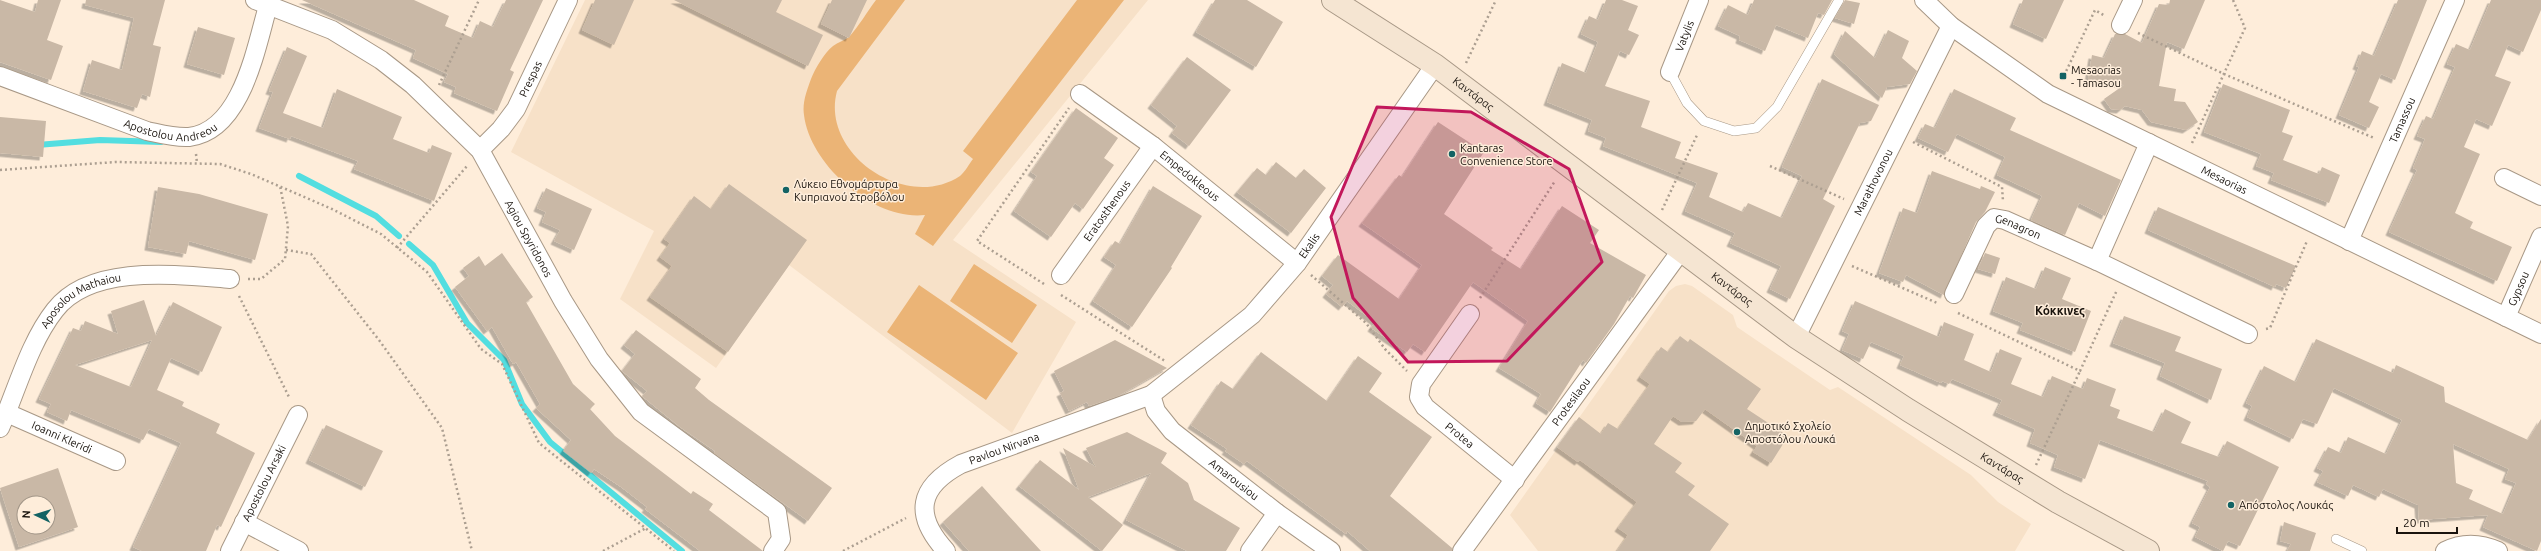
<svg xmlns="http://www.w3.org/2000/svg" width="2541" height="551" font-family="Ubuntu,sans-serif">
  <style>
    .built { fill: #f7e1c8 }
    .green { fill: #ebb476 }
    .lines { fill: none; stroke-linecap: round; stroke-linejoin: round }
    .stream { stroke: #53dee0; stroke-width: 6 }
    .building { fill: #c9b8a6; fill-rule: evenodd; filter: url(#shadow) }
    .lane-casing { stroke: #a89886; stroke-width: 10 }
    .street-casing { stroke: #a89886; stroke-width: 20 }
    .secondary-casing { stroke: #a89886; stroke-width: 24 }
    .path { stroke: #ac9f91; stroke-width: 2.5; stroke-dasharray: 2 3; stroke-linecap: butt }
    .lane { stroke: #fff; stroke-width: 9 }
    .street { stroke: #fff; stroke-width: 18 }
    .secondary { stroke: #f5e5d2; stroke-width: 22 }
    .marked { fill: #c2185b; fill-opacity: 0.2; stroke: #c2185b; stroke-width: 3; stroke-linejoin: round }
    .poi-dot { fill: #136364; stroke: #feedda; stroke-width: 1.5 }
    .labels { text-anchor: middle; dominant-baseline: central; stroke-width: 3; stroke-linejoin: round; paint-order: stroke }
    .street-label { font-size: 11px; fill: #19130d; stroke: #feedda }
    .poi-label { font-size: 11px; fill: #19130d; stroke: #feedda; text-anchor: start }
    .neighbourhood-label { font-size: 12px; font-weight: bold; fill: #19130d; stroke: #feedda }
  </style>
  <defs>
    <filter id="shadow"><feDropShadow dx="-3.5" dy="3.5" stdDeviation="0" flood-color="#0004"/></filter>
  </defs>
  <rect width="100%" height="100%" fill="#feedda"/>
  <path class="built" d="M585 0H1148L953 240 1076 322 1012 433 789 265 716 368 620 299 654 231 511 152Z
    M1685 284 1692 286 1733 315 1737 327 1830 390 1838 387 1971 475 1998 502 2031 524 2015 551H1538L1510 515 1669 291 1676 286Z"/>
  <path class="green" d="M876 0H905L837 91C820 154 906 212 960 176 965 172 969 164 973 159L963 151 1077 0H1124L933 246 915 234 925 215C874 221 810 165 804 115 802 103 807 90 811 79 815 69 824 53 833 46 838 42 844 41 849 37 859 26 867 12 876 0Z
    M974 264 1037 305 1012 343 950 301Z
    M919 285 1018 353 986 400 887 332Z"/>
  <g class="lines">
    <path class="stream" d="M37 145 100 140 161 142
      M299 176 376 216 399 236
      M409 244 433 265 467 323 504 360 522 404 550 442 682 551"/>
  </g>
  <path class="building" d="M0 0 35 12 38 0H61L47 40 63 46 51 80 0 62Z
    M86 0H165L153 45 161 47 150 97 142 94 137 108 83 91 92 60 122 70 134 18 85 5Z
    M302 0H414L449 16 445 26 473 38 480 21 493 27 506 0H543L510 70 514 72 497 111 454 93 456 87 444 82 448 74 413 58 416 50Z
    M595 0H634L614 45 582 30Z
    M674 0H782L776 12 823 35 808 66Z
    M832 0H867L849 38 821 24Z
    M1215 0H1247L1283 22 1256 67 1196 32Z
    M1606 0H1622L1638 6 1628 30 1639 35 1629 55 1620 51 1605 86 1650 101 1641 127 1681 142 1675 158 1718 173 1709 197 1743 212 1748 203 1782 218 1802 176 1782 167 1822 79 1879 105 1871 121 1860 123 1823 199 1835 206 1790 299 1770 289 1781 266 1730 243 1735 233 1685 211 1697 183 1603 146 1606 138 1588 131 1592 120 1547 102 1562 63 1586 73 1598 42 1581 34 1589 16 1598 20Z
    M1754 0H1832L1824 15 1818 13 1808 38 1776 25 1765 51 1739 40 1740 36 1718 26 1728 5 1748 15Z
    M1845 0 1860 3 1854 24 1835 18Z
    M2023 0H2064L2046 39 2013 24Z
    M2170 0H2205L2184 49 2167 42 2159 86 2176 89 2174 101 2185 102 2198 122 2186 130 2151 122 2142 110 2125 106 2120 110 2111 109 2104 99 2124 85 2088 79 2092 55 2104 58 2115 34H2125L2142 43 2159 4 2169 5Z
    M2398 0H2427L2395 80 2381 74 2369 102 2379 107 2369 128 2339 115 2359 67 2356 66 2362 51 2374 56Z
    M2491 0H2541V10L2523 52 2508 45 2495 76 2511 82 2492 126 2476 119 2464 147 2480 154 2455 213 2473 222 2470 228 2512 247 2497 281 2389 232 2417 170 2413 168 2425 139 2417 136 2426 116 2433 119 2455 67 2447 64 2456 44 2470 50Z
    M198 27 235 38 224 75 187 64Z
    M1888 30 1909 41 1902 58 1917 71 1910 84 1887 87 1882 98 1834 54 1845 31 1875 58Z
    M287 47 307 56 283 113 323 128 337 89 402 117 393 139 429 153 432 145 452 153 434 201 354 169 358 161 291 136 290 139 259 128 273 92 269 91Z
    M1187 57 1231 90 1189 146 1172 133 1177 126 1151 105Z
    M2223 84 2290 110 2282 132 2293 136 2283 160 2319 174 2322 167 2340 175 2329 203 2271 180 2274 173 2256 166 2261 154 2204 132Z
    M1954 89 2016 118 2010 130 2121 180 2105 216 2079 203 2065 235 2031 220 2042 196 1997 175 2005 157 1957 134 1948 152 1918 138 1925 124 1935 128Z
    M1076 108 1118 138 1104 158 1114 165 1083 209 1075 203 1051 237 1014 211 1037 176 1031 172Z
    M0 117 46 121 43 157 0 153Z
    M1438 122 1484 152 1444 214 1493 248 1491 250 1521 269 1562 206 1599 230 1590 243 1646 275 1633 298 1630 296 1614 324 1586 363 1583 360 1550 412 1536 403 1541 394 1499 368 1528 321 1473 282 1425 352 1413 344 1407 352 1371 328 1375 322 1347 301 1342 307 1326 294 1333 285 1322 276 1338 255 1399 299 1422 265 1362 223 1399 175 1402 177Z
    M1276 162 1296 178 1304 169 1326 188 1291 233 1237 192 1257 168 1266 175Z
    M1932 171 1980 189 1981 186 1995 192 1985 212 1976 222 1944 295 1906 275 1903 282 1879 273 1903 208 1917 213Z
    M729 184 807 240 728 352 650 297 672 266 660 257 670 243 664 239 694 196 711 209Z
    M1153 186 1202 216 1171 267 1172 268 1132 327 1093 301 1116 265 1104 257 1115 241 1120 244Z
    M158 187 199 194 268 214 255 260 189 241 186 254 148 247Z
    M546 188 592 209 574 250 554 241 560 230 542 222 546 212 537 208Z
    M2158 207 2296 266 2286 288 2276 284 2275 287 2148 230Z
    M502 253 533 297 526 302 573 384 595 404 590 409 615 436 691 494 693 491 713 504 709 510 763 551H700L645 509 647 507 621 487 594 469 591 473 563 451 571 440 536 408 540 404 516 362 513 364 492 327 487 331 455 287 469 276 463 268 479 256 485 266Z
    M1985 253 2000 258 1995 274 1978 269Z
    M2045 267 2071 278 2062 299 2091 311 2075 352 2020 330 2023 323 1993 311 2006 277 2036 289Z
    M144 300 156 336 173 302 222 327 202 372 171 358 157 390 184 402 182 406 220 424 216 433 255 453 221 527 217 525 206 551H142L133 547 181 443 149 429 143 440 71 410 67 421 47 412 51 404 39 399 73 328 81 331 85 321 118 334 111 311ZM152 340 131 387 75 365 124 349Z
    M1855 301 1939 337 1944 322 1974 334 1964 360 1991 372 2000 349 2022 358 2011 384 2043 397 2052 376 2083 389 2087 378 2116 389 2110 406 2120 410 2117 418 2154 432 2165 409 2191 422 2181 443 2219 457 2227 441 2279 467 2240 546 2228 541 2223 551 2195 537 2200 527 2192 523 2210 487 2206 484 2208 481 2100 440 2085 479 2054 467 2058 455 2030 443 2035 429 1996 412 2002 400 1952 379 1949 384 1942 381 1941 383 1900 365 1904 356 1871 342 1863 359 1842 350 1849 334 1842 331Z
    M2124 316 2181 337 2175 351 2222 369 2211 400 2160 376 2165 363 2113 343Z
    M636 330 701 379 695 388 709 400 832 488 808 521 714 453 715 451 680 427 642 396 647 391 622 371 635 354 624 345Z
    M1680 336 1688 342 1690 339 1761 389 1747 409 1788 436 1771 463 1753 452 1757 446 1705 409 1696 421 1682 422 1673 416 1654 444 1682 463 1675 472 1695 486 1688 495 1729 524 1710 551H1617L1628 535 1618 528 1637 502 1580 460 1578 462 1557 447 1579 417 1601 434 1608 423 1618 429 1650 384 1640 377 1661 347 1668 352Z
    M2316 339 2393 373 2396 365 2444 387 2445 402 2528 440 2541 419V541L2537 551 2483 527 2488 515 2419 520 2418 505 2383 489 2379 497 2353 485 2348 496 2317 482 2323 471 2317 468 2328 447 2341 453 2348 437 2386 454 2402 420 2364 402 2334 388 2317 424 2303 419 2293 439 2247 417 2252 406 2246 403 2264 366 2296 382ZM2453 444 2509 469 2505 479 2516 483 2503 514 2469 499 2473 490 2456 483Z
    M1115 340 1167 368 1118 396 1089 406 1087 402 1069 411 1060 393 1064 391 1054 371Z
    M1261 352 1327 401 1358 356 1382 373 1369 392 1432 437 1390 496 1452 548V551H1370L1347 531 1346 534 1247 461 1244 464 1225 451 1227 449 1191 425 1221 381 1233 389Z
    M326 425 383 451 365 487 309 460Z
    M1127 432 1167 453 1161 463 1188 483 1194 500 1240 528 1226 551H1187L1126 520 1151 473 1088 497 1123 525 1102 551 1019 486 1040 460 1079 490 1063 448 1096 467 1086 448Z
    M58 468 78 527 19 547 0 488ZM24 503H48V527H24Z
    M982 486 1008 515 1041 551H969L943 522Z
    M2284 522 2316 533 2310 551H2287L2291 544 2280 541Z"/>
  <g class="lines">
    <defs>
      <path id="lane" d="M1670 72 1687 103 1704 121 1734 131 1756 128 1777 107 1839 0
        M2336 539 2362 551"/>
      <g id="street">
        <path id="s1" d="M255 0 332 30 381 60 413 85 480 150 563 301 599 359 641 412 777 512 781 539 773 551"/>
        <path id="s2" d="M1924 0 1951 26 2048 94 2541 334"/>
        <path d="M2121 25 2133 0"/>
        <path id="s3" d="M1670 72 1699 0"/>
        <path id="s4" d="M0 76 147 131C161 134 175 138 189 137 242 131 256 47 268 6"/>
        <path id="s5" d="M1080 94 1153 146 1297 263"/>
        <path id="s6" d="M480 150 501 129 516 109 568 0"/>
        <path d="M2504 178 2541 196"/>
        <path id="s7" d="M2349 241 2455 0"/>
        <path d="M2097 261 2149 143"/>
        <path id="s8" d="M1061 275 1153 146"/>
        <path id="s9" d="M1954 294 1986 226 1994 218 2005 220 2097 261 2248 334"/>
        <path id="s10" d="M1470 314 1421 384 1419 397 1425 407 1515 480"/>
        <path id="s11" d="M2506 317 2541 237"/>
        <path id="s12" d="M1796 337 1951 26"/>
        <path id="s13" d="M1151 395 1156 411 1172 431 1277 513 1331 551"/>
        <path id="s14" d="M7 413 116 461"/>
        <path id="s15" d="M0 428C17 390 29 343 55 310 91 263 179 275 230 279"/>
        <path d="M244 522 299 551"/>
        <path id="s16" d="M230 551 298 415"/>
        <path id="s17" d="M946 551C913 515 918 487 961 464L1151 395 1252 315 1297 263 1435 65"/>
        <path d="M1250 551 1277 513"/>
        <path id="s18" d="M1462 551 1680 252"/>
        <path d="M2445 551C2463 542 2480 543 2498 551"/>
      </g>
      <g id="secondary">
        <path id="s19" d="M1333 0 1435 65 1796 337 1908 410 2058 502 2148 551"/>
      </g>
    </defs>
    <use href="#lane" class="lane-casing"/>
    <use href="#street" class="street-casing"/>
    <use href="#secondary" class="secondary-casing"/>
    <path class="path" d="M2138 33 2224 74 2374 138
      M1466 63 1496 0
      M2062 80 2095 10 2105 16
      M439 85 479 0
      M1913 142 2002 187 2003 201
      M2192 143 2245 28 2233 0
      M196 154 197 163
      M1770 166 1844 199
      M0 170 116 162 220 164 251 174 332 209 381 234 427 272 481 349 502 364 539 443 674 551
      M1662 210 1698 133
      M397 248 467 166
      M286 250 311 254 379 340 442 428 472 551
      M1852 266 1937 303
      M1311 275 1366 323 1385 349 1407 371
      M248 279H261L285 259 288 226 280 186
      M1044 284 977 241 1069 108
      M1061 295 1165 361
      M239 296 290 399
      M1480 298 1555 181
      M1958 313 2080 371 2117 290
      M2266 329 2270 328 2307 241
      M2036 465 2080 371
      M603 551 646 528
      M843 551 906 518"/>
    <use href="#lane" class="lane"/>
    <use href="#street" class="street"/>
    <use href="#secondary" class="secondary"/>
  </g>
  <path class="marked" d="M1377 107 1471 112 1569 169 1602 262 1507 361 1408 362 1353 298 1331 217Z"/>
  <g class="poi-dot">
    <rect x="2059" y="72" width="8" height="8" rx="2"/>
    <circle cx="1452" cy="154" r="4"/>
    <circle cx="786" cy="190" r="4"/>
    <circle cx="1737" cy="432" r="4"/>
    <circle cx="2231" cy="505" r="4"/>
  </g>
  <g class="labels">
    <g class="street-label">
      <text stroke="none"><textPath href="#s3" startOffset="39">Vatylis</textPath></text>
      <text stroke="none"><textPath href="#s6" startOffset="88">Prespas</textPath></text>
      <text stroke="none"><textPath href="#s19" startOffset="169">Καντάρας</textPath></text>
      <text stroke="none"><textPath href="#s4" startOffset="181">Apostolou Andreou</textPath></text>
      <text stroke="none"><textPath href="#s7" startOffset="132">Tamassou</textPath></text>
      <text stroke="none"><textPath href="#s5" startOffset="137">Empedokleous</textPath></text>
      <text stroke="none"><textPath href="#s2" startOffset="352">Mesaorias</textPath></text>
      <text stroke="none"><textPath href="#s12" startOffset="173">Marathovonou</textPath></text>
      <text stroke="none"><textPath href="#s8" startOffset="79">Eratosthenous</textPath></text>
      <text stroke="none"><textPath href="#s9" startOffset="112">Genagron</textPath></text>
      <text stroke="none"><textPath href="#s1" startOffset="375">Agiou Spyridonos</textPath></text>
      <text stroke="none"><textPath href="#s17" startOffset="530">Ekalis</textPath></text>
      <text stroke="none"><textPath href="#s11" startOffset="31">Gypsou</textPath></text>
      <text stroke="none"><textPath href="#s19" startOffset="493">Καντάρας</textPath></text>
      <text stroke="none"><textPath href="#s15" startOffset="158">Aposolou Mathaiou</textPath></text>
      <text stroke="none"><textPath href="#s18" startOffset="185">Protesilaou</textPath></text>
      <text stroke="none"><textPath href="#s10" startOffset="155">Protea</textPath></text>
      <text stroke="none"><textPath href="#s14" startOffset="60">Ioanni Kleridi</textPath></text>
      <text stroke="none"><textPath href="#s17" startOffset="155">Pavlou Nirvana</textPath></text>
      <text stroke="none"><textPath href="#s19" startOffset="817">Καντάρας</textPath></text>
      <text stroke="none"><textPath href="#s13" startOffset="121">Amarousiou</textPath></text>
      <text stroke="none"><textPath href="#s16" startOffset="76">Apostolou Arsaki</textPath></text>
    </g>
    <g class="poi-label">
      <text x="2071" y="70">Mesaorias<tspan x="2071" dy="13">- Tamasou</tspan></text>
      <text x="1460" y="148">Kantaras<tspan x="1460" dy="13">Convenience Store</tspan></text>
      <text x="794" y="184">Λύκειο Εθνομάρτυρα<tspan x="794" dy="13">Κυπριανού Στροβόλου</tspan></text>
      <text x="1745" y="426">Δημοτικό Σχολείο<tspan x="1745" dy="13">Αποστόλου Λουκά</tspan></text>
      <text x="2239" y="505">Απόστολος Λουκάς</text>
    </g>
    <g class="neighbourhood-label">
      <text x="2060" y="310">Κόκκινες</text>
    </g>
  </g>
  <g transform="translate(36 515) rotate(274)"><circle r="19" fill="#feedda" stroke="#a29688"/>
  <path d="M0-3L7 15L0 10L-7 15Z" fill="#136364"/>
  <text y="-6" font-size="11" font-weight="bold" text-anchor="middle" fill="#19130d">N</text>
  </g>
  <path d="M2397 527v6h60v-6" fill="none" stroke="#19130d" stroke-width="2"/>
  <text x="2403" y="527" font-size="12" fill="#19130d" stroke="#feedda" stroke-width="3" paint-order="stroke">20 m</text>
</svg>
